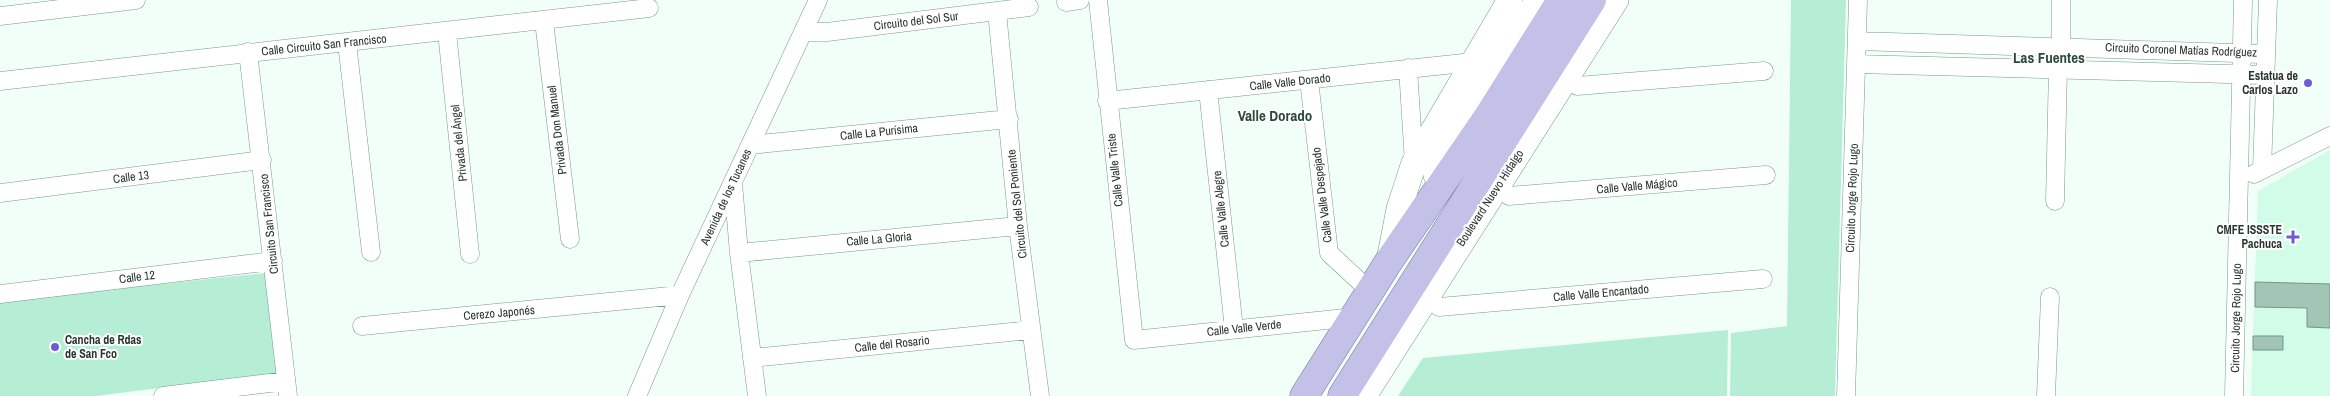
<svg xmlns="http://www.w3.org/2000/svg" width="2330" height="396" font-family="'Archivo Narrow',sans-serif">
  <style>
    .built { fill: #d0fce8 }
    .green { fill: #b5eed4 }
    .building { fill: #a3c5b6; stroke: #749586 }
    .lines { fill: none; stroke-linecap: round; stroke-linejoin: round }
    .street-casing { stroke: #79998b; stroke-width: 19 }
    .secondary-casing { stroke: #79998b; stroke-width: 26 }
    .primary-casing { stroke: #73759e; stroke-width: 29 }
    .street { stroke: #fff; stroke-width: 18 }
    .secondary { stroke: #fff; stroke-width: 25 }
    .primary { stroke: #c3c1e8; stroke-width: 28 }
    .poi-dot { fill: #6d5bd5; stroke: #fff; stroke-width: 2 }
    .labels { text-anchor: middle; dominant-baseline: central; stroke-width: 4; stroke-linejoin: round; paint-order: stroke }
    .street-label { font-size: 12px; fill: #28352f; stroke: #fff }
    .poi-label { font-size: 12px; font-weight: bold; fill: #28352f; stroke: #fff; text-anchor: end }
    .quarter-label { font-size: 15px; font-weight: bold; fill: #2a483b; stroke: #fff }
  </style>
  <rect width="100%" height="100%" fill="#f1fff8"/>
  <path class="built" d="M2330 150V396H2251L2258 191Z"/>
  <path class="green" d="M1791 0H1846L1835 396H1730L1731 333 1787 326Z
    M266 273 277 373 96 396H0V301Z
    M1728 330 1727 396H1398L1423 358Z"/>
  <path class="building" d="M2255 282 2330 284V328L2307 327V308L2255 307Z
    M2253 336H2283V350H2253Z"/>
  <g class="lines">
    <defs>
      <path id="street" d="M1098 0 1134 340 1355 317
        M1066 2 1080 0
        M997 12 1018 226 1040 396
        M0 16 136 0
        M544 21 570 239
        M447 32 470 254
        M803 32H827L1029 7
        M1857 41 2266 54
        M347 43 371 252
        M2061 46V0
        M248 52 288 396
        M1856 64 2265 75
        M1408 68 1414 163
        M1309 80 1329 253 1371 292
        M0 81 649 8
        M1577 86 1764 71
        M1208 90 1234 329
        M1107 101 1473 62
        M750 145 1009 119
        M2262 170 2268 0
        M2254 174 2330 136
        M733 183 739 253 757 396
        M0 193 262 160
        M1509 196 1766 175
        M2055 201 2058 68
        M739 253 1018 226
        M0 294 273 261
        M1439 307 1763 279
        M362 326 680 295
        M752 358 1031 330
        M163 396 286 381
        M637 396 680 295 818 0
        M1846 396 1858 0
        M2046 396 2050 297
        M2234 396 2243 0"/>
      <path id="secondary" d="M1436 175 1476 99 1538 0
        M1389 261 1399 209 1414 163 1510 0
        M1364 396 1616 0"/>
      <path id="primary" d="M1304 396 1389 261 1489 115 1561 0
        M1342 396 1592 0"/>
    </defs>
    <use href="#street" class="street-casing"/>
    <use href="#secondary" class="secondary-casing"/>
    <use href="#primary" class="primary-casing"/>
    <use href="#street" class="street"/>
    <use href="#secondary" class="secondary"/>
    <use href="#primary" class="primary"/>
  </g>
  <g class="poi-dot">
    <circle cx="2308" cy="83" r="5"/>
    <path d="M2290.5 229.5h5v5h5v5h-5v5h-5v-5h-5v-5h5z"/>
    <circle cx="55" cy="347" r="5"/>
  </g>
  <g class="labels">
    <g class="street-label">
      <text transform="translate(916 21) rotate(-7)">Circuito del Sol Sur</text>
      <text transform="translate(324 45) rotate(-6)">Calle Circuito San Francisco</text>
      <text transform="translate(2181 50) rotate(2)">Circuito Coronel Matías Rodríguez</text>
      <text transform="translate(1290 82) rotate(-6)">Calle Valle Dorado</text>
      <text transform="translate(557 130) rotate(-97)">Privada Don Manuel</text>
      <text transform="translate(879 132) rotate(-6)">Calle La Purísima</text>
      <text transform="translate(459 143) rotate(-96)">Privada del Ángel</text>
      <text transform="translate(1115 170) rotate(-96)">Calle Valle Triste</text>
      <text transform="translate(131 177) rotate(-7)">Calle 13</text>
      <text transform="translate(1637 186) rotate(-5)">Calle Valle Mágico</text>
      <text transform="translate(1322 195) rotate(-97)">Calle Valle Despejado</text>
      <text transform="translate(726 197) rotate(-65)">Avenida de los Tucanes</text>
      <text transform="translate(1490 198) rotate(-57)">Boulevard Nuevo Hidalgo</text>
      <text transform="translate(1852 198) rotate(-88)">Circuito Jorge Rojo Lugo</text>
      <text transform="translate(1017 204) rotate(-96)">Circuito del Sol Poniente</text>
      <text transform="translate(1221 209) rotate(-96)">Calle Valle Alegre</text>
      <text transform="translate(269 224) rotate(-96)">Circuito San Francisco</text>
      <text transform="translate(879 239) rotate(-5)">Calle La Gloria</text>
      <text transform="translate(137 277) rotate(-7)">Calle 12</text>
      <text transform="translate(1601 293) rotate(-5)">Calle Valle Encantado</text>
      <text transform="translate(499 313) rotate(-5)">Cerezo Japonés</text>
      <text transform="translate(2236 318) rotate(-89)">Circuito Jorge Rojo Lugo</text>
      <text transform="translate(1244 328) rotate(-6)">Calle Valle Verde</text>
      <text transform="translate(892 344) rotate(-6)">Calle del Rosario</text>
    </g>
    <g class="poi-label">
      <text x="2298" y="76">Estatua de<tspan x="2298" dy="14">Carlos Lazo</tspan></text>
      <text x="2282" y="230">CMFE ISSSTE<tspan x="2282" dy="14">Pachuca</tspan></text>
      <text x="65" y="340" text-anchor="start">Cancha de Rdas<tspan x="65" dy="14">de San Fco</tspan></text>
    </g>
    <g class="quarter-label">
      <text x="2049" y="57">Las Fuentes</text>
      <text x="1275" y="115">Valle Dorado</text>
    </g>
  </g>
</svg>
